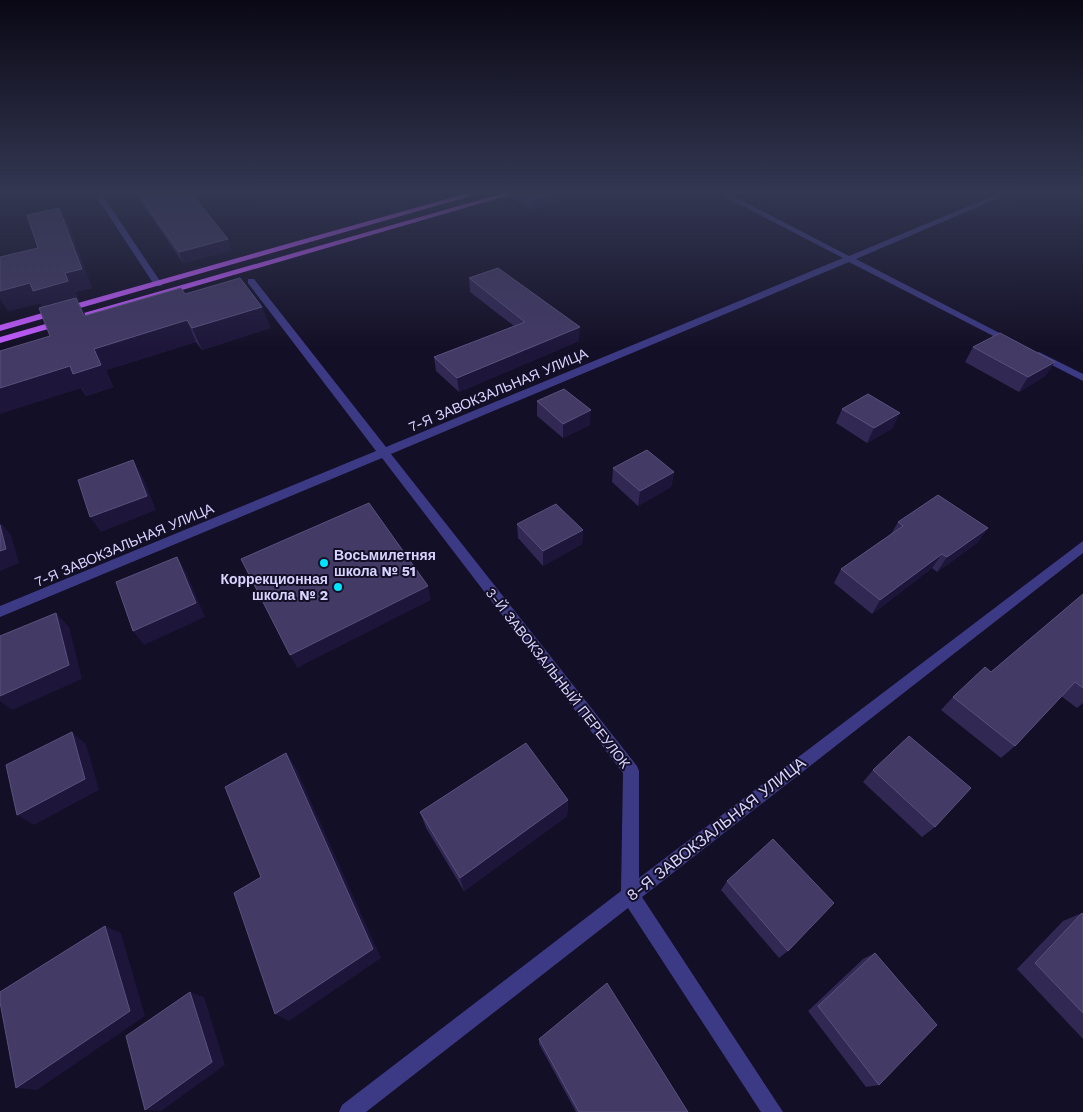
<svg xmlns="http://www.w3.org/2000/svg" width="1083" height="1112" font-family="'Work Sans',sans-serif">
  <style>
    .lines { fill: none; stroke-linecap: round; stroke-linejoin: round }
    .minor { fill: #3d3a85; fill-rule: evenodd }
    .major { fill: #c25bff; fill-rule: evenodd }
    .wall { fill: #312854 }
    .shaded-wall { fill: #1d163a }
    .building { fill: #433a66; stroke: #5a527e }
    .poi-dot { fill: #00e5ff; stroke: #130f26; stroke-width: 2 }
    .labels { text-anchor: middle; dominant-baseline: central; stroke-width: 4; stroke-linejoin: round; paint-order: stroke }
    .street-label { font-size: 14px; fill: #d9d4ff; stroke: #130f26 }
    .poi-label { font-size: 14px; font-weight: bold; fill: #d9d4ff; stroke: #130f26; text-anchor: start }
    .near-street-label { font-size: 16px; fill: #d9d4ff; stroke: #130f26 }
  </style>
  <rect width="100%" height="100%" fill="#130f26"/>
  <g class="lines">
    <path class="minor" d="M94 193H101L162 284 161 286H155Z
      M718 193H727L849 256 1000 193H1010L856 259 1017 342 1012 345 1009 344 849 262 391 454 637 766 639 771V878L1083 541V553L642 897 783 1112H761L628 908 366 1112H339L342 1105 621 891 623 773 382 458 0 617V606L376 451 248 283V279H254L386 447 843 258Z
      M1039 352 1083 374V381L1036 357 1034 355Z"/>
    <path class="major" d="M468 193H481L0 331V325Z
      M504 193H516L0 343V337Z"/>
  </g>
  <path class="wall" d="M135 193H191L232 250 183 263Z
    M510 193H564V200L533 210 510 197Z
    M59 208 69 226 92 288 75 292 79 301H77L86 316 185 294 262 307 270 328 202 350 196 342 106 370 113 387 86 396 50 336 43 308 40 303 8 311 38 248Z
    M469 278 579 341 459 392 436 371 434 357 514 326 470 292Z
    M973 347 1055 362 1045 376 1019 392 965 362Z
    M537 401 590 425 563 438 537 416Z
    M842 409 893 428 867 443 836 423Z
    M613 468 674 472 671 487 638 506 612 482Z
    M898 522 988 528 977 543 937 572 932 568 872 614 834 583 841 569 891 534Z
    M517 524 583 530 582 544 543 566 518 538Z
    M1083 594V703L1077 708 1061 696 1015 746 1001 758 941 710 953 697 991 672Z
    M873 770 935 827 922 837 863 782Z
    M568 800 567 816 464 891 426 828 420 812Z
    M727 881 788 951 779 958 721 890Z
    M1082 913 1083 915V1039L1017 969 1063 921Z
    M875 953 879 1085 866 1087 808 1011 863 959Z
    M539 1039 688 1112H576L539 1044Z"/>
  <path class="shaded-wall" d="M554 193H564V200L533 210V200Z
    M59 208 69 226 92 288 75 292 79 301H77L88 320 45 310 40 303 8 311 0 299V291L65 273Z
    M228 239 232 250 183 263 179 252Z
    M262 307 270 328 202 350 192 328Z
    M187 320 196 342 106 370 113 387 86 396 82 388 0 414V388L94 349Z
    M580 327 579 341 459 392 457 378Z
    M1055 362 1045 376 1019 392 1028 377Z
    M591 410 590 425 563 438V424Z
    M900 413 893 428 867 443 874 428Z
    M133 460 142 475 156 510 101 532 90 517Z
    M674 472 671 487 638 506 640 491Z
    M0 522 11 535 19 563 0 571Z
    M988 528 977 543 937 572 947 557Z
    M583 530 582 544 543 566V551Z
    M942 554 932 568 872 614 880 600Z
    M177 557 186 572 205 617 144 645 133 631Z
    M428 586 431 600 297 668 290 655Z
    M56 613 69 627 82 679 12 710 0 701V696Z
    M72 732 86 744 99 790 34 825 17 815Z
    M286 753 296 768 381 958 289 1021 275 1014Z
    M568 800 567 816 464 891 460 878Z
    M105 926 121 933 145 1016 37 1090 16 1088Z
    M190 992 204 997 225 1065 161 1111 145 1110Z"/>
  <path class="building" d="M138 193H191L228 239 179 252Z
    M521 193H554L533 200Z
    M59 208 82 269 65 273 68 281 33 291 30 283 0 291V257L38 248 27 215Z
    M498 268 580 327 457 378 434 357 525 322 469 278Z
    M240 278 262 307 192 328 187 320 94 349 101 365 73 374 70 366 0 388V351L50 336 39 308 76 298 84 316 181 288 185 294Z
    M1000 333 1055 362 1028 377 973 347Z
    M564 389 591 410 563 424 537 401Z
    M868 394 900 413 874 428 842 409Z
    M647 450 674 472 640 491 613 468Z
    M133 460 147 496 90 517 78 480Z
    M938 495 988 528 947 557 942 554 880 600 841 569 903 526 898 522Z
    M369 503 428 586 290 655 241 559Z
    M556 504 583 530 543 551 517 524Z
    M0 525 6 549 0 551Z
    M177 557 196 603 133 631 116 582Z
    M1083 594V688L1075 682 1015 746 953 697 985 667 991 672Z
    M56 613 69 665 0 696V636Z
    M72 732 85 779 17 815 6 765Z
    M909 736 971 788 935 827 873 770Z
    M526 743 568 800 460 878 420 812Z
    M286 753 373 949 275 1014 234 893 261 877 225 787Z
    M773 839 834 903 788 951 727 881Z
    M1082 913 1083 915V1013L1035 963Z
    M105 926 130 1011 16 1088 0 1002V992Z
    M875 953 937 1025 879 1085 818 1006Z
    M607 983 688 1112H579L539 1039Z
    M190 992 212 1062 145 1110 126 1036Z"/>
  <linearGradient id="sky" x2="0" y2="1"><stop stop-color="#0a0815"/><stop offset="0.55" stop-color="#333752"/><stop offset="1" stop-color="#333752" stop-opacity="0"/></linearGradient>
  <rect width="1083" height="349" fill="url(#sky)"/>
  <g class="poi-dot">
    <circle cx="324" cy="563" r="5"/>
    <circle cx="338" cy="587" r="5"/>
  </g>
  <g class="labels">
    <g class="street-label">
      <text transform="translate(498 390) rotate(-23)">7-Я ЗАВОКЗАЛЬНАЯ УЛИЦА</text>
      <text transform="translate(124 545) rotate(-23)">7-Я ЗАВОКЗАЛЬНАЯ УЛИЦА</text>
      <text transform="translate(558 678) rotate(52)">3-Й ЗАВОКЗАЛЬНЫЙ ПЕРЕУЛОК</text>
    </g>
    <g class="poi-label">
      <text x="334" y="555">Восьмилетняя<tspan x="334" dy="16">школа № 51</tspan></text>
      <text x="328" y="579" text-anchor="end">Коррекционная<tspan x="328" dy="16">школа № 2</tspan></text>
    </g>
    <g class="near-street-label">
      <text transform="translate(716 829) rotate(-38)">8-Я ЗАВОКЗАЛЬНАЯ УЛИЦА</text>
    </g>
  </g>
</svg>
